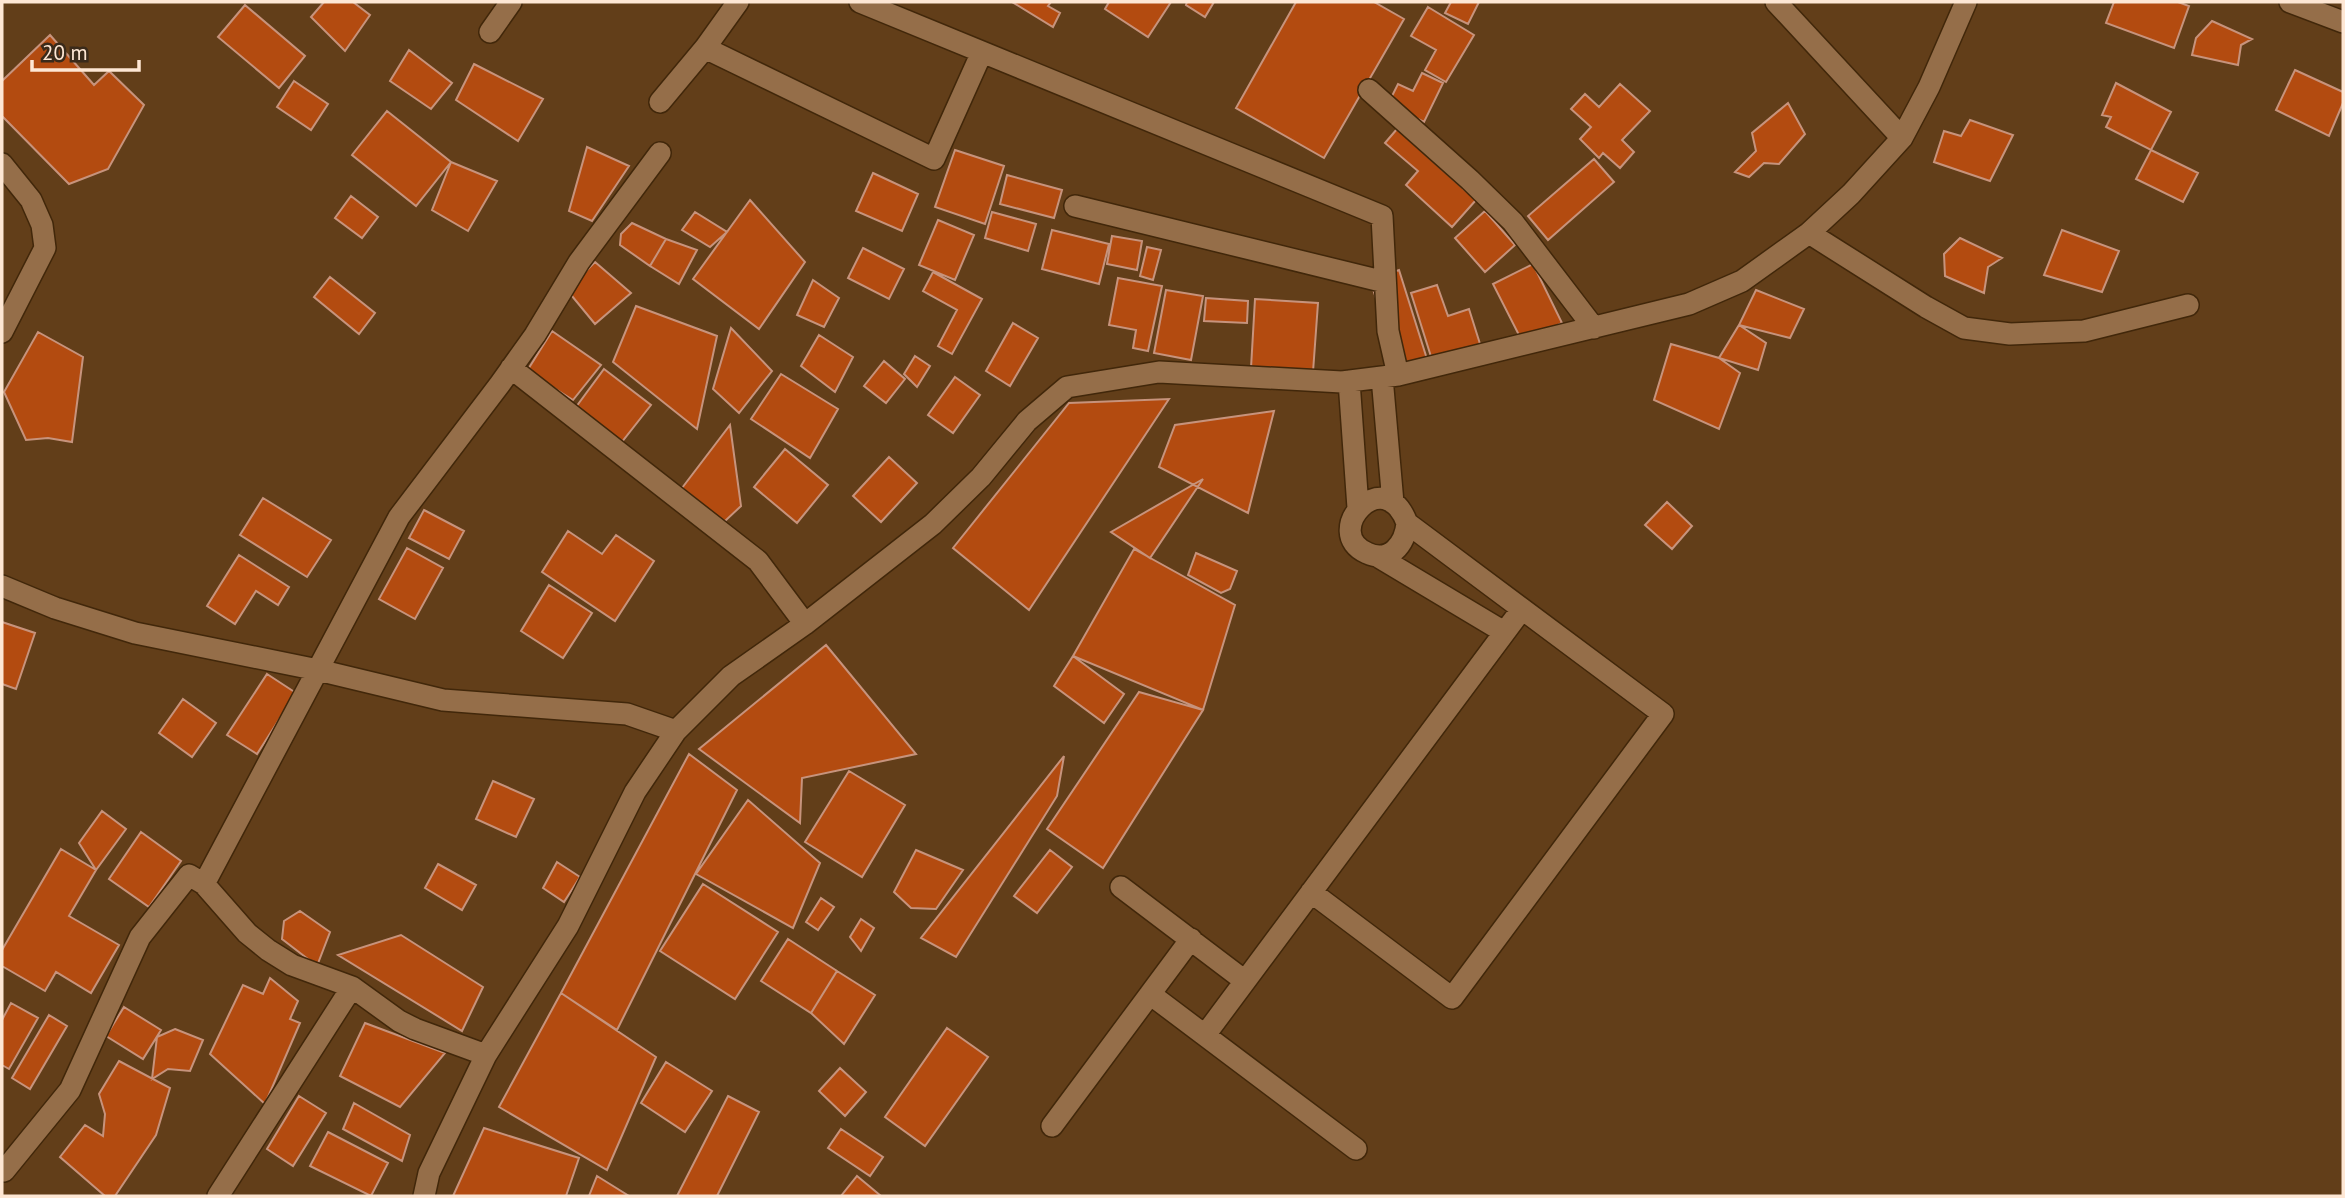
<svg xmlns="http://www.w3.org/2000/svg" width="2345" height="1198" font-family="'PT Sans',sans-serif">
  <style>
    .building { fill: #b34b10; stroke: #c7937c; stroke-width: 2 }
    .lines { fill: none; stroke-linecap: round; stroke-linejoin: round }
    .street-casing { stroke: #41270a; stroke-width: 24 }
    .street { stroke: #956e49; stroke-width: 21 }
  </style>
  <rect width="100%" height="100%" fill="#623e19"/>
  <path class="building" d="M324 2H353L370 15 345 51 311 17Z
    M1012 2H1051L1048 6 1060 13 1053 27Z
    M1109 2H1171L1148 37 1105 9Z
    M1187 2H1214L1205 17 1186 5Z
    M1296 2H1374L1404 19 1324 158 1236 108Z
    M1451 2H1479L1468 24 1445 13Z
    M2114 2H2178L2189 6 2174 48 2106 23Z
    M245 5 305 56 279 88 218 37Z
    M1428 7 1474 35 1446 82 1425 70 1436 50 1411 36Z
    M2212 21 2252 39 2241 45 2238 65 2192 55 2196 38Z
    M50 35 94 85 109 71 144 105 108 169 69 184 2 116V81Z
    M409 50 452 83 431 109 390 81Z
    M474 64 543 99 518 141 456 100Z
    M2295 70 2343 92V103L2329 136 2276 110Z
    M1422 73 1443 83 1424 122 1388 104 1398 84 1413 91Z
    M294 81 328 104 311 130 277 107Z
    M2116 83 2171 112 2151 150 2106 127 2111 117 2102 115Z
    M1620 84 1650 111 1622 140 1634 152 1620 168 1603 153 1599 158 1580 139 1591 127 1571 109 1585 94 1599 107Z
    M1788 103 1805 134 1779 164 1764 163 1749 177 1735 172 1756 151 1752 133Z
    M387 111 451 162 416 206 352 155Z
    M1970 120 2013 135 1990 181 1934 162 1944 131 1961 136Z
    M1397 129 1476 200 1452 227 1406 185 1418 171 1385 143Z
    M587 147 629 166 592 221 569 211Z
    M955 150 1004 166 985 224 935 207Z
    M2151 150 2198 173 2183 202 2136 179Z
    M1594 159 1614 182 1548 240 1528 216Z
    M451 162 497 181 468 231 432 210Z
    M873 173 918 194 902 231 856 211Z
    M1007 175 1062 190 1054 218 1000 204Z
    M351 196 378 217 362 238 335 218Z
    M750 200 805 262 759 329 693 279Z
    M1485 211 1515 245 1485 272 1455 238Z
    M695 212 727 232 710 247 682 230Z
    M992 212 1036 224 1028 251 985 238Z
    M938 220 974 235 955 280 919 265Z
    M632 223 666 239 650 266 620 245 621 234Z
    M1052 230 1109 244 1099 284 1042 269Z
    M2062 230 2119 251 2102 292 2044 275Z
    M1112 236 1142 241 1137 270 1107 264Z
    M1960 238 2002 258 1988 267 1984 293 1945 276 1944 254Z
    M666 239 697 250 679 284 650 266Z
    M1147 247 1161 250 1153 280 1140 276Z
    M863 248 904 269 889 299 848 278Z
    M595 262 631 293 595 324 567 290Z
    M1533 264 1562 323 1523 343 1493 284Z
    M1399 270 1427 359 1399 368 1370 280Z
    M933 272 982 299 952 354 938 346 957 310 923 291Z
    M330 277 375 313 359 334 314 297Z
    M1118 278 1162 286 1148 351 1133 348 1136 330 1109 325Z
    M813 280 839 298 824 327 797 315Z
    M1437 285 1448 316 1469 309 1481 347 1433 363 1411 293Z
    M1166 290 1203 296 1191 360 1154 353Z
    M1756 290 1804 309 1790 338 1739 325Z
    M1206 298 1248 301 1247 323 1204 321Z
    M1255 299 1318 303 1313 372 1251 368Z
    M636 306 717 336 697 429 613 362Z
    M1013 323 1038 338 1010 386 986 371Z
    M1739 325 1766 343 1758 370 1719 358Z
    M731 328 772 371 739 413 713 389Z
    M552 331 601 365 573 400 527 371Z
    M38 332 83 357 72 442 48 438 26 440 4 392Z
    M819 335 853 357 835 392 801 366Z
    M1671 344 1719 358 1740 373 1719 429 1654 400Z
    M915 356 930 366 917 387 904 374Z
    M884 361 905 379 886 403 864 386Z
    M604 369 651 405 621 443 576 407Z
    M781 374 838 409 810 458 751 419Z
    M955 377 980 395 953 433 928 415Z
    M1169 399 1029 610 953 548 1069 403Z
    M1274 411 1248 513 1159 467 1175 425Z
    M730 425 741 506 724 522 682 488Z
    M785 449 828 485 797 523 754 487Z
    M889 457 917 483 881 522 853 496Z
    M1203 479 1150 558 1111 532Z
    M263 498 331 540 307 577 240 535Z
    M1667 502 1692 526 1672 549 1645 525Z
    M424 510 464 531 449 559 409 538Z
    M568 531 602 554 616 535 654 561 615 621 542 572Z
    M407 548 443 568 415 619 379 599Z
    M1134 549 1235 605 1203 710 1073 656Z
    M1196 553 1237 571 1230 589 1221 593 1188 575Z
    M239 555 289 587 278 605 256 591 235 624 207 606Z
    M549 585 592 613 563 658 521 631Z
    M2 622 35 633 16 689 2 684Z
    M826 645 916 754 802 778 800 823 699 749Z
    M1073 656 1124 694 1104 723 1054 686Z
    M267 674 296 693 257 754 227 735Z
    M1139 692 1203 710 1103 868 1047 829Z
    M183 699 216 723 192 757 159 733Z
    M689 754 737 790 617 1030 561 993Z
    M1064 756 1057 796 956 957 921 938Z
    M849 771 905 805 862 877 805 842Z
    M493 781 534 799 516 837 476 819Z
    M748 800 820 863 793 928 696 874Z
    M102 811 126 829 96 870 79 843Z
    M141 832 181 861 149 907 109 879Z
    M61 849 96 870 69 916 119 945 91 993 56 972 45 991 2 966V950Z
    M916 850 963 870 936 909 911 908 894 892Z
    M1050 850 1072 867 1037 913 1014 896Z
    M557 862 580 877 564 902 543 888Z
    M438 864 476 885 462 910 425 888Z
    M703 884 778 932 735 999 660 951Z
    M821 898 834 907 818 930 806 922Z
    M300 911 330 932 317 966 282 939 284 921Z
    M861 919 874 928 861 951 850 937Z
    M401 935 483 987 462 1031 338 955Z
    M788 939 837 971 811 1013 761 981Z
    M837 971 875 995 844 1044 811 1013Z
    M270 978 298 1001 290 1019 300 1023 265 1104 210 1054 243 985 263 994Z
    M561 993 656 1057 607 1170 499 1107Z
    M11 1003 38 1018 9 1069 2 1065V1020Z
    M124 1007 161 1030 143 1059 106 1036Z
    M49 1015 67 1026 30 1089 12 1078Z
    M365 1023 445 1053 400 1107 340 1076Z
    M947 1028 988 1057 925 1146 885 1117Z
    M175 1029 203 1040 190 1071 168 1069 152 1079 157 1037Z
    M119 1061 170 1088 156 1135 115 1196H105L60 1157 85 1125 103 1136 105 1114 99 1094Z
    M666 1062 712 1091 685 1132 641 1103Z
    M840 1068 866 1092 845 1116 819 1091Z
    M299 1096 326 1113 293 1166 267 1149Z
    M728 1096 759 1112 717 1196H677Z
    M354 1103 410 1135 402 1161 343 1129Z
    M484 1128 579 1158 566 1196H453Z
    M841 1129 883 1157 870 1176 828 1148Z
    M328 1132 388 1163 371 1196 310 1166Z
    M597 1176 629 1196H589Z
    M857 1176 881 1196H841Z"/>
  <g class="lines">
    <defs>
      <path id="street" d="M860 2 1382 216 1388 331 1398 375
        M1776 2 1902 138
        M2290 2 2343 22
        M490 32 511 2
        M705 48 738 2
        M1369 90 1470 180 1513 222 1594 328
        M660 102 705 48 934 159 982 52
        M2 164 31 200 42 225 45 248 2 332
        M1075 206 1385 282
        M1809 233 1926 307 1964 328 2010 334 2084 331 2188 305
        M511 368 758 561 805 624
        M1382 377 1393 503
        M1349 381 1358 508
        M1377 556 1504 632
        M2 586 55 608 135 633 318 670 443 700 627 714 676 731
        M204 884 399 517 500 384 535 335 579 262 660 153
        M1121 887 1245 981
        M1311 892 1452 998 1663 714 1407 523C1384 461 1320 533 1367 553 1390 564 1405 544 1407 523
        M1150 994 1356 1149
        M1205 1035 1522 609
        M1052 1126 1191 939
        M4 1171 70 1090 140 937 189 875 204 884 247 933 268 950 292 965 352 987 399 1021 415 1029 486 1055
        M218 1196 352 987
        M424 1196 429 1173 486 1055 568 926 635 792 676 731 731 676 805 624 933 524 981 477 1027 421 1067 387 1159 372 1342 382 1398 375 1689 304 1742 281 1809 233 1851 194 1902 138 1929 87 1966 2"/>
    </defs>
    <use href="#street" class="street-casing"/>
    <use href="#street" class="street"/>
  </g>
  <rect width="2345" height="1198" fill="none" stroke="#fee7d4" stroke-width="7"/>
  <path d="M32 60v10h107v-10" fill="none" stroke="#fee7d4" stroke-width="3.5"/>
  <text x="42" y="60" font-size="21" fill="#fee7d4" stroke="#3a2a1a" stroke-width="5" paint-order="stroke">20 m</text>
</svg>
